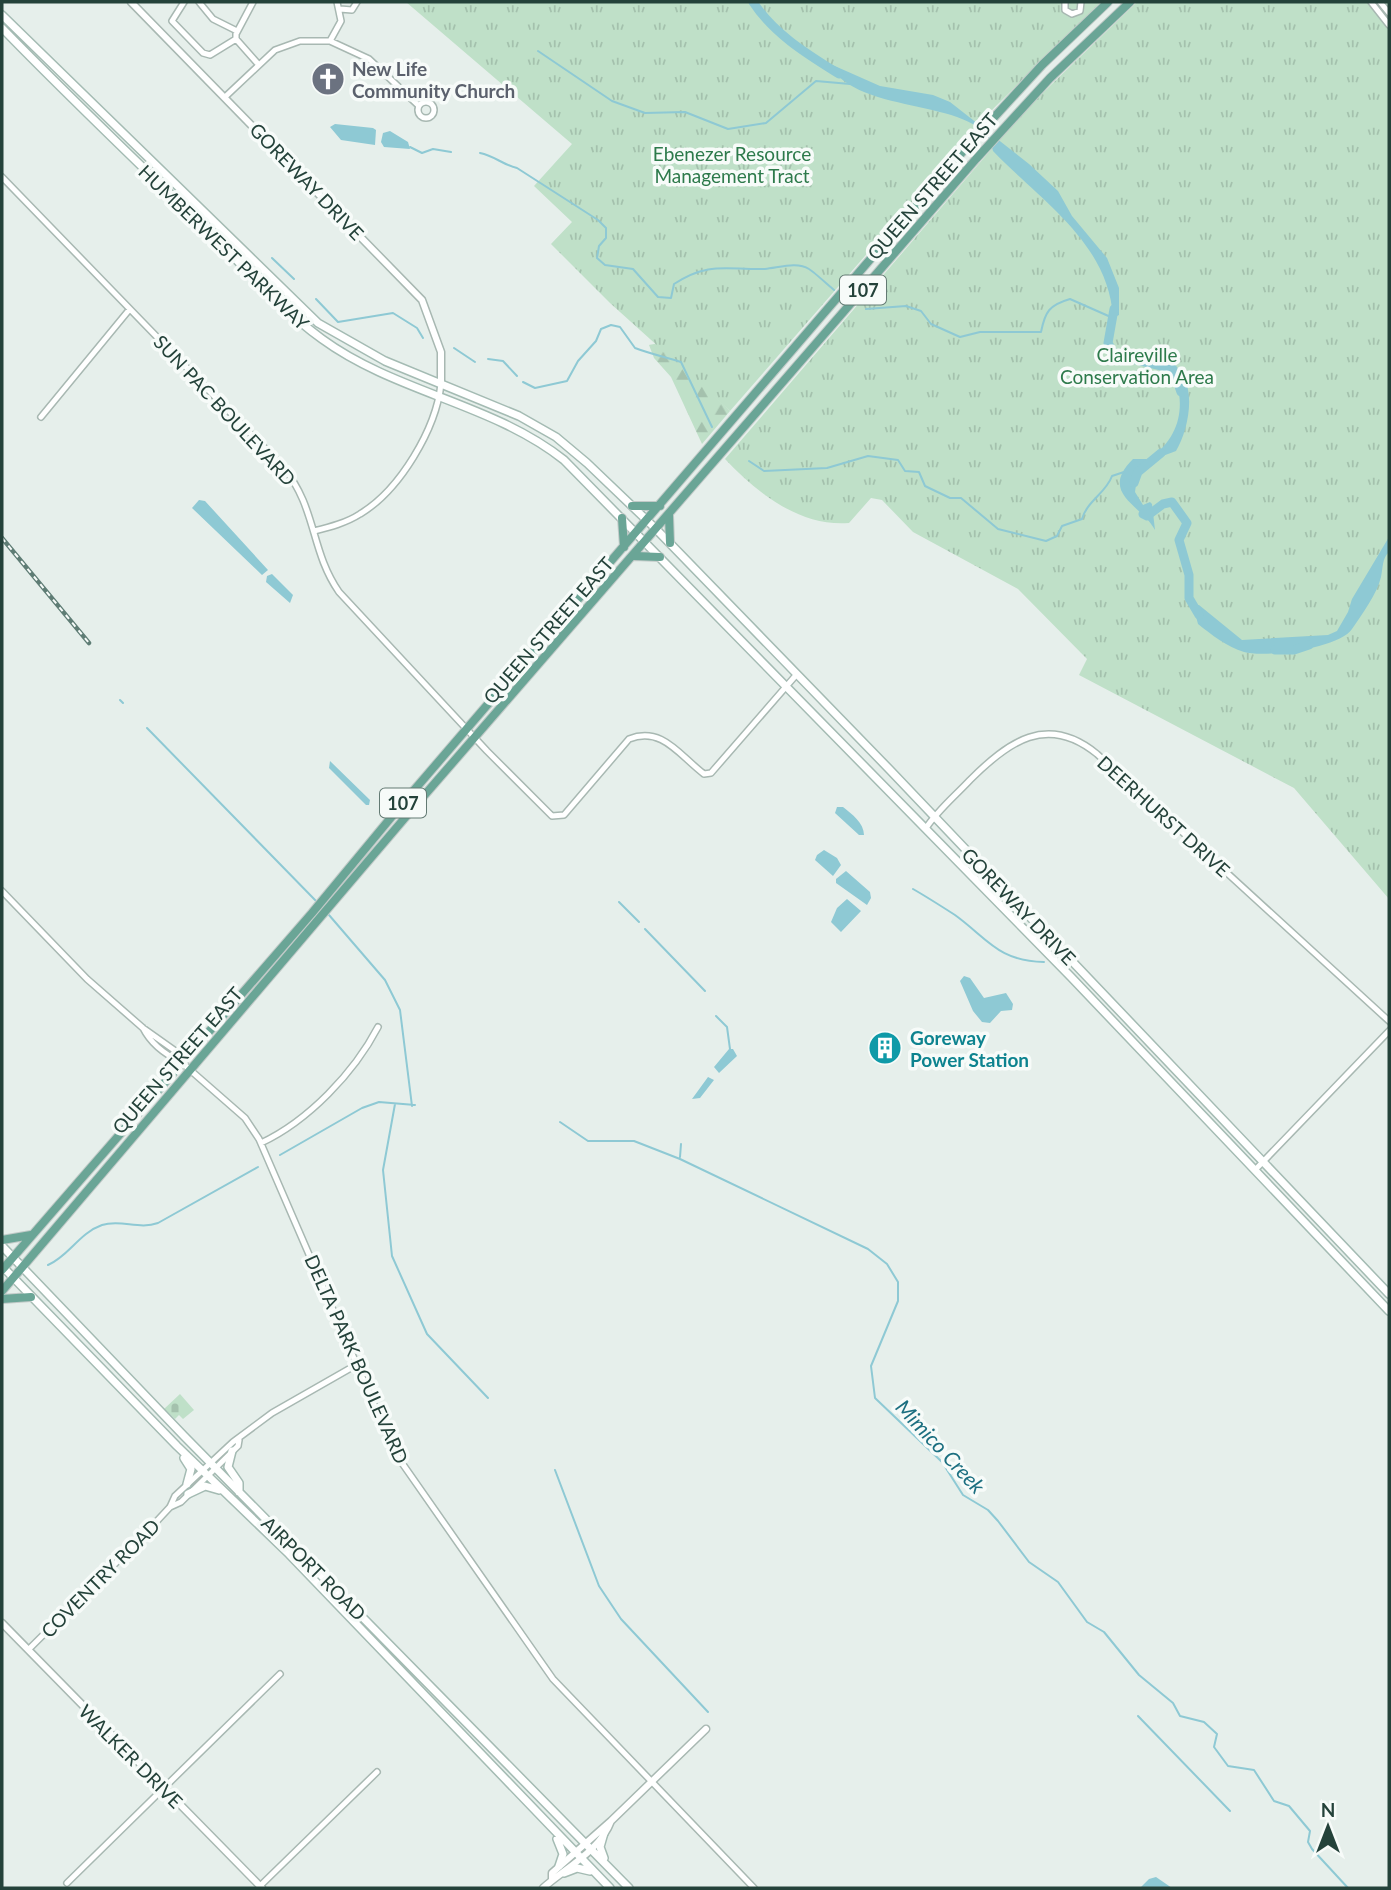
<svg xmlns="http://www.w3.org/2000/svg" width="1391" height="1890" font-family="Lato,sans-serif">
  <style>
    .forest { fill: url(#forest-firs) }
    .cemetery { fill: url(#cemetery-stones) }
    .park { fill: url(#park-tufts) }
    .water { fill: #8ec9d4 }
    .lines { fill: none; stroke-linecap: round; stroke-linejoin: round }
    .stream { stroke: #8ec9d4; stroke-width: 2 }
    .river { stroke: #8ec9d4; stroke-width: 9 }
    .minor-casing { stroke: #a8b8b2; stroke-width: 8 }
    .tertiary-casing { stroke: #a8b8b2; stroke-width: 9 }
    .secondary-casing { stroke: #a4bbb3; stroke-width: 10 }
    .primary-casing { stroke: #c2cac8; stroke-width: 10 }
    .minor { stroke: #fff; stroke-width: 5 }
    .tertiary { stroke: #fff; stroke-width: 6 }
    .secondary { stroke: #fff; stroke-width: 7 }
    .primary { stroke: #6aa596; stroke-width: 8 }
    .rail-casing { stroke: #5f7d75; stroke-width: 4.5 }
    .rail { stroke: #f7fbf9; stroke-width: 2; stroke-dasharray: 5; stroke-linecap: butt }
    .labels { text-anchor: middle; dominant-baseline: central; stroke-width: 7; stroke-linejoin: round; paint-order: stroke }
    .shield { fill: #f7fbf9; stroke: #637a73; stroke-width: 2 }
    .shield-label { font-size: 18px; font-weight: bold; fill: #24423a }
    .worship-label { font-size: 19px; font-weight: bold; fill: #5b616d; stroke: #f7fbf9; text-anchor: start }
    .park-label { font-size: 19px; fill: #2d7a4b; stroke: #f7fbf9 }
    .street-label { font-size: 19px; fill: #24423a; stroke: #f7fbf9 }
    .culture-label { font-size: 19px; font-weight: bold; fill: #0d838f; stroke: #f7fbf9; text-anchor: start }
    .water-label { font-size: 21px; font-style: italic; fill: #1c6f80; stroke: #f7fbf9 }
  </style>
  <defs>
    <pattern id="forest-firs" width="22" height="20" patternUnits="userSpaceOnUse" patternTransform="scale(1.75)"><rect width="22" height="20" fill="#bfe0c8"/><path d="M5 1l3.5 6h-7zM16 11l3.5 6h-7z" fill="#a4c1ad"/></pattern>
    <pattern id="cemetery-stones" width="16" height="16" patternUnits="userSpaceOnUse" patternTransform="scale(1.75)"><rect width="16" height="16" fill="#bfe0c8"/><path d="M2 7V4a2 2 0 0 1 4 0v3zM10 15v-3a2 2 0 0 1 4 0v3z" fill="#a4c1ad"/></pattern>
    <pattern id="park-tufts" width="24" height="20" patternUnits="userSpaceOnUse" patternTransform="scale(1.75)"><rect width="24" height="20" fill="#bfe0c8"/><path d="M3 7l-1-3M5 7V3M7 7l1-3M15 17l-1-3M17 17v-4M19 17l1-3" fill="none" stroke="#a4c1ad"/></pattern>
  </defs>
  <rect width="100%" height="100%" fill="#e6efeb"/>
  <path class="forest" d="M659 343 730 411 702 444 671 377 654 358 649 345Z"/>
  <path class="cemetery" d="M180 1394 194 1410 183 1419 179 1415 175 1419 164 1409Z"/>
  <path class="park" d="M406 2H1101L993 109 730 411 610 303 551 244 572 222 534 186 572 144Z
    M1137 2H1389V899L1294 788 1079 675 1087 659 1018 589 913 532 882 500 871 498 849 523C800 527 757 493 725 459L1026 109Z"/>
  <path class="water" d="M828 63 880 86 933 95 950 102 1029 164 1058 191 1072 216 1107 258 1119 288V315L1113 318C1109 243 1041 201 993 151 985 95 858 119 828 63Z
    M335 124 373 128 376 130 375 145 341 140 330 127Z
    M390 131 408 142 410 149 384 147 381 142 383 133Z
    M1170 366C1200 377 1189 430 1176 451L1152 460 1150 458C1183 436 1187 399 1170 366Z
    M1133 459H1147L1138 470 1135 492 1143 505 1150 502 1152 504 1155 530C1142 505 1098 494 1133 459Z
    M199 500 205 501 268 570 262 575 192 508Z
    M1389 537V552C1382 558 1383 568 1381 577 1377 594 1362 614 1352 629 1340 648 1266 658 1244 652 1227 647 1212 635 1198 624L1193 605H1199L1242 640 1328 635 1337 631 1348 612 1352 599Z
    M272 574 293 595 290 603 266 582 267 576Z
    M330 761 370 800 369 805H366L329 768Z
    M837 807H843C852 814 864 823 864 835H859L835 813Z
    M824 850 837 858 841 865 833 876 815 860 817 855Z
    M846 871 870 892 871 898 867 905 836 883V879Z
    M847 899 861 911 841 932 831 922 837 908Z
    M964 976 970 978 984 998 1006 993 1013 1004 1012 1010 1001 1011 990 1023 982 1022 973 1011 960 981Z
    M729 1049H733L737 1056 719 1073 714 1067Z
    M708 1077 714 1080 700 1098 692 1099Z
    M1156 1877 1172 1888H1140L1149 1879Z"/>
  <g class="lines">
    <path class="stream" d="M538 51 612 101 645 113 685 112 728 129 766 123 816 81 850 84
      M410 147 422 153 433 149 451 152
      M480 153C495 156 503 165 517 168L598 220 606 228V238L599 246 597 258 605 265 633 269 658 297 671 298 674 284C709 261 727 270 765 269 778 268 797 261 809 269 814 272 828 285 834 290
      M272 258 294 279
      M316 299 338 322 393 313 417 328 423 338
      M866 309 906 306 921 311 931 324 960 337 980 332H1041C1045 312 1049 305 1070 299L1113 318
      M454 348 475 362
      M488 359 503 361 517 376
      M523 382 535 388 567 381 578 361 596 341 601 329 611 325 620 327 635 348C651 354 665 357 681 362L712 427
      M749 461 764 471 827 468 868 456 898 460 905 471 919 472 925 486 950 498H961L998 529 1046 541 1057 536 1062 526 1082 519C1087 501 1106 493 1112 476L1124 472
      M120 700 123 703
      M147 728 318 903
      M913 889C927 897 941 906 955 915 988 939 998 961 1044 962
      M619 902 639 922
      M329 915 385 980 400 1010 412 1106
      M645 929 705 991
      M716 1016 727 1027 730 1049
      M395 1104 383 1170 392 1256 427 1334 488 1398
      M560 1122 588 1141H634L680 1159 868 1249 887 1264 898 1282V1301L871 1366 875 1398 942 1462 963 1495 988 1510 998 1521 1029 1562 1058 1582 1087 1622 1104 1632 1139 1675 1173 1703 1180 1716 1204 1722 1217 1734 1214 1747 1228 1766 1254 1770 1274 1801 1289 1806 1310 1831 1308 1842 1312 1849 1348 1888
      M280 1155 362 1108 379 1102 415 1105
      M680 1157 681 1144
      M48 1265C69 1256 79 1233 102 1225 121 1219 139 1230 158 1223L258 1167
      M555 1470 599 1586 621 1619 708 1712
      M1138 1716 1230 1811"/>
    <path class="river" d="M753 2C774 34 807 54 839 74
      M1114 309 1108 343 1115 355 1173 369 1181 392
      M1134 483 1138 472 1161 453
      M1143 514 1147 516 1163 504 1172 502 1187 523 1179 540 1189 575V598L1199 615
      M1275 650H1294L1309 645"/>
    <defs>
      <path id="minor" d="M184 2 172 21 203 53 210 55 236 39
        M199 2 213 19 237 31
        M253 2 236 34V39L259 65
        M1065 2V10L1072 14 1080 11 1081 2
        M1371 2 1389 25
        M1380 2 1389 13
        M340 9 352 10 357 2
        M330 41 341 21 337 2
        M225 97 275 50 300 41H330L369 59 419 106
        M418 110a8 8 0 1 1 16 0a8 8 0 1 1-16 0Z
        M2 177 283 467C317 508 310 550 339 592L487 751 552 816 564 815 629 739C662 726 679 755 704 774L711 773 797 674
        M41 417 129 310
        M314 531C330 527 346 523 360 514 400 490 436 429 441 384
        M926 828C938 810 955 796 970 780 1008 742 1047 713 1097 754L1389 1021
        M2 891 87 979 143 1028 174 1050 181 1062
        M143 1028C151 1044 164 1054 181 1062L245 1118 259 1139 395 1453 553 1679 754 1888
        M261 1143C308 1121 354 1073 378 1027
        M1255 1170 1389 1031
        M170 1507 181 1502 238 1446 239 1440
        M29 1649 143 1536 170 1507 175 1496 233 1442 272 1413 356 1365
        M67 1883 280 1674
        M260 1886 377 1772"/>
      <path id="tertiary" d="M131 2 422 300 441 352V383
        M2 1623 262 1888
        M552 1880V1873L611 1821 706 1729
        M543 1888C564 1869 600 1851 611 1821"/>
      <path id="secondary" d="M2 15 318 323 385 361 519 416 556 437 587 463 656 529 890 770 1389 1294
        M2 28C65 93 130 155 195 218 237 258 275 305 322 339 396 393 492 403 564 460L1071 977 1389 1311
        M2 1246 184 1436 629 1888
        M2 1266 177 1446 289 1554 610 1888
        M232 1451 228 1467 239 1483V1492
        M184 1458 191 1469 187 1484
        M188 1494 205 1486 219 1490
        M604 1833 600 1847 604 1858
        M557 1839 563 1854 559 1866
        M564 1873 577 1868 590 1871"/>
      <path id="primary" d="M632 506H660
        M669 515 670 543
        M622 518 624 547
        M634 556 660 557
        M2 1240 31 1235
        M2 1270 312 913 403 803 965 149 1042 65 1108 2
        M2 1291 409 813 976 159 1050 78 1130 2
        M2 1299 31 1297"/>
    </defs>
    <use href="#minor" class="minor-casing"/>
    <use href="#tertiary" class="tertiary-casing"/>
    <use href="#secondary" class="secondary-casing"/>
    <use href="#primary" class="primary-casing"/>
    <use href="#minor" class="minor"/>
    <use href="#tertiary" class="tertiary"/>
    <use href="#secondary" class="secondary"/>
    <use href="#primary" class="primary"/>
    <defs>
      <path id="rail" d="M2 538 89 643"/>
    </defs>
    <use href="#rail" class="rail-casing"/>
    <use href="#rail" class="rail"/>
  </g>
  <defs>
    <symbol id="church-disc" viewBox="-11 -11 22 22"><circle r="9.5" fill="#6b7280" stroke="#f7fbf9"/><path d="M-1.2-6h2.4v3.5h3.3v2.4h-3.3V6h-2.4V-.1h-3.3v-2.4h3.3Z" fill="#fff"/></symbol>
    <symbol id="building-disc" viewBox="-11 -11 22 22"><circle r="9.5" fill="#0f9aa8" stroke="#f7fbf9"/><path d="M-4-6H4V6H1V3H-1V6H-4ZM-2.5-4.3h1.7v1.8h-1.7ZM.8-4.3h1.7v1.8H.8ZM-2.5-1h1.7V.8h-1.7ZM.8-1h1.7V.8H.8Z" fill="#fff"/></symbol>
  </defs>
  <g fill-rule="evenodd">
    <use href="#church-disc" x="309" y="60" width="38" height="38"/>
    <use href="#building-disc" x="866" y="1029" width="38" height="38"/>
  </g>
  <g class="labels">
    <g class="shield">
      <rect x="840" y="275.5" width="46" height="29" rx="5"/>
      <rect x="380" y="788.5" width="46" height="29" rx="5"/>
    </g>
    <g class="shield-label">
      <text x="863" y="290">107</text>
      <text x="403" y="803">107</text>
    </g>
    <g class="worship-label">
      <text x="352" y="68">New Life<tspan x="352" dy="22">Community Church</tspan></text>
    </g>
    <g class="park-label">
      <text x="732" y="153">Ebenezer Resource<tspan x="732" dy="22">Management Tract</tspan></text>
      <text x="1137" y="354">Claireville<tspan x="1137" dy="22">Conservation Area</tspan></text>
    </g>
    <g class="street-label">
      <text transform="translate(307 181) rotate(46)">GOREWAY DRIVE</text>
      <text transform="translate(932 186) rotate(-49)">QUEEN STREET EAST</text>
      <text transform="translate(224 247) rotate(44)">HUMBERWEST PARKWAY</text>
      <text transform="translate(225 410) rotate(47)">SUN PAC BOULEVARD</text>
      <text transform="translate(548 630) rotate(-49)">QUEEN STREET EAST</text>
      <text transform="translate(1164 816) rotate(42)">DEERHURST DRIVE</text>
      <text transform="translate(1019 906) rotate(46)">GOREWAY DRIVE</text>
      <text transform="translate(177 1060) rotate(-49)">QUEEN STREET EAST</text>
      <text transform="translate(357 1359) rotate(66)">DELTA PARK BOULEVARD</text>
      <text transform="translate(314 1568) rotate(45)">AIRPORT ROAD</text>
      <text transform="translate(100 1578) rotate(-45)">COVENTRY ROAD</text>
      <text transform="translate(131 1756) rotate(45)">WALKER DRIVE</text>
    </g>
    <g class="culture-label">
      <text x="910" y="1037">Goreway<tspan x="910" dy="22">Power Station</tspan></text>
    </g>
    <g class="water-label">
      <text transform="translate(941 1446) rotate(47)">Mimico Creek</text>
    </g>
  </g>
  <rect width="1391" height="1890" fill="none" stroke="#24423a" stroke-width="7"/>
  <g transform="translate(1328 1827)" stroke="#f7fbf9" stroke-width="5" paint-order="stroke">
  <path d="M0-5L12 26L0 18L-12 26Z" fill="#24423a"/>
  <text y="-10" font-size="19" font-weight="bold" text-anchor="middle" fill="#24423a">N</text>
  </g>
</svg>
